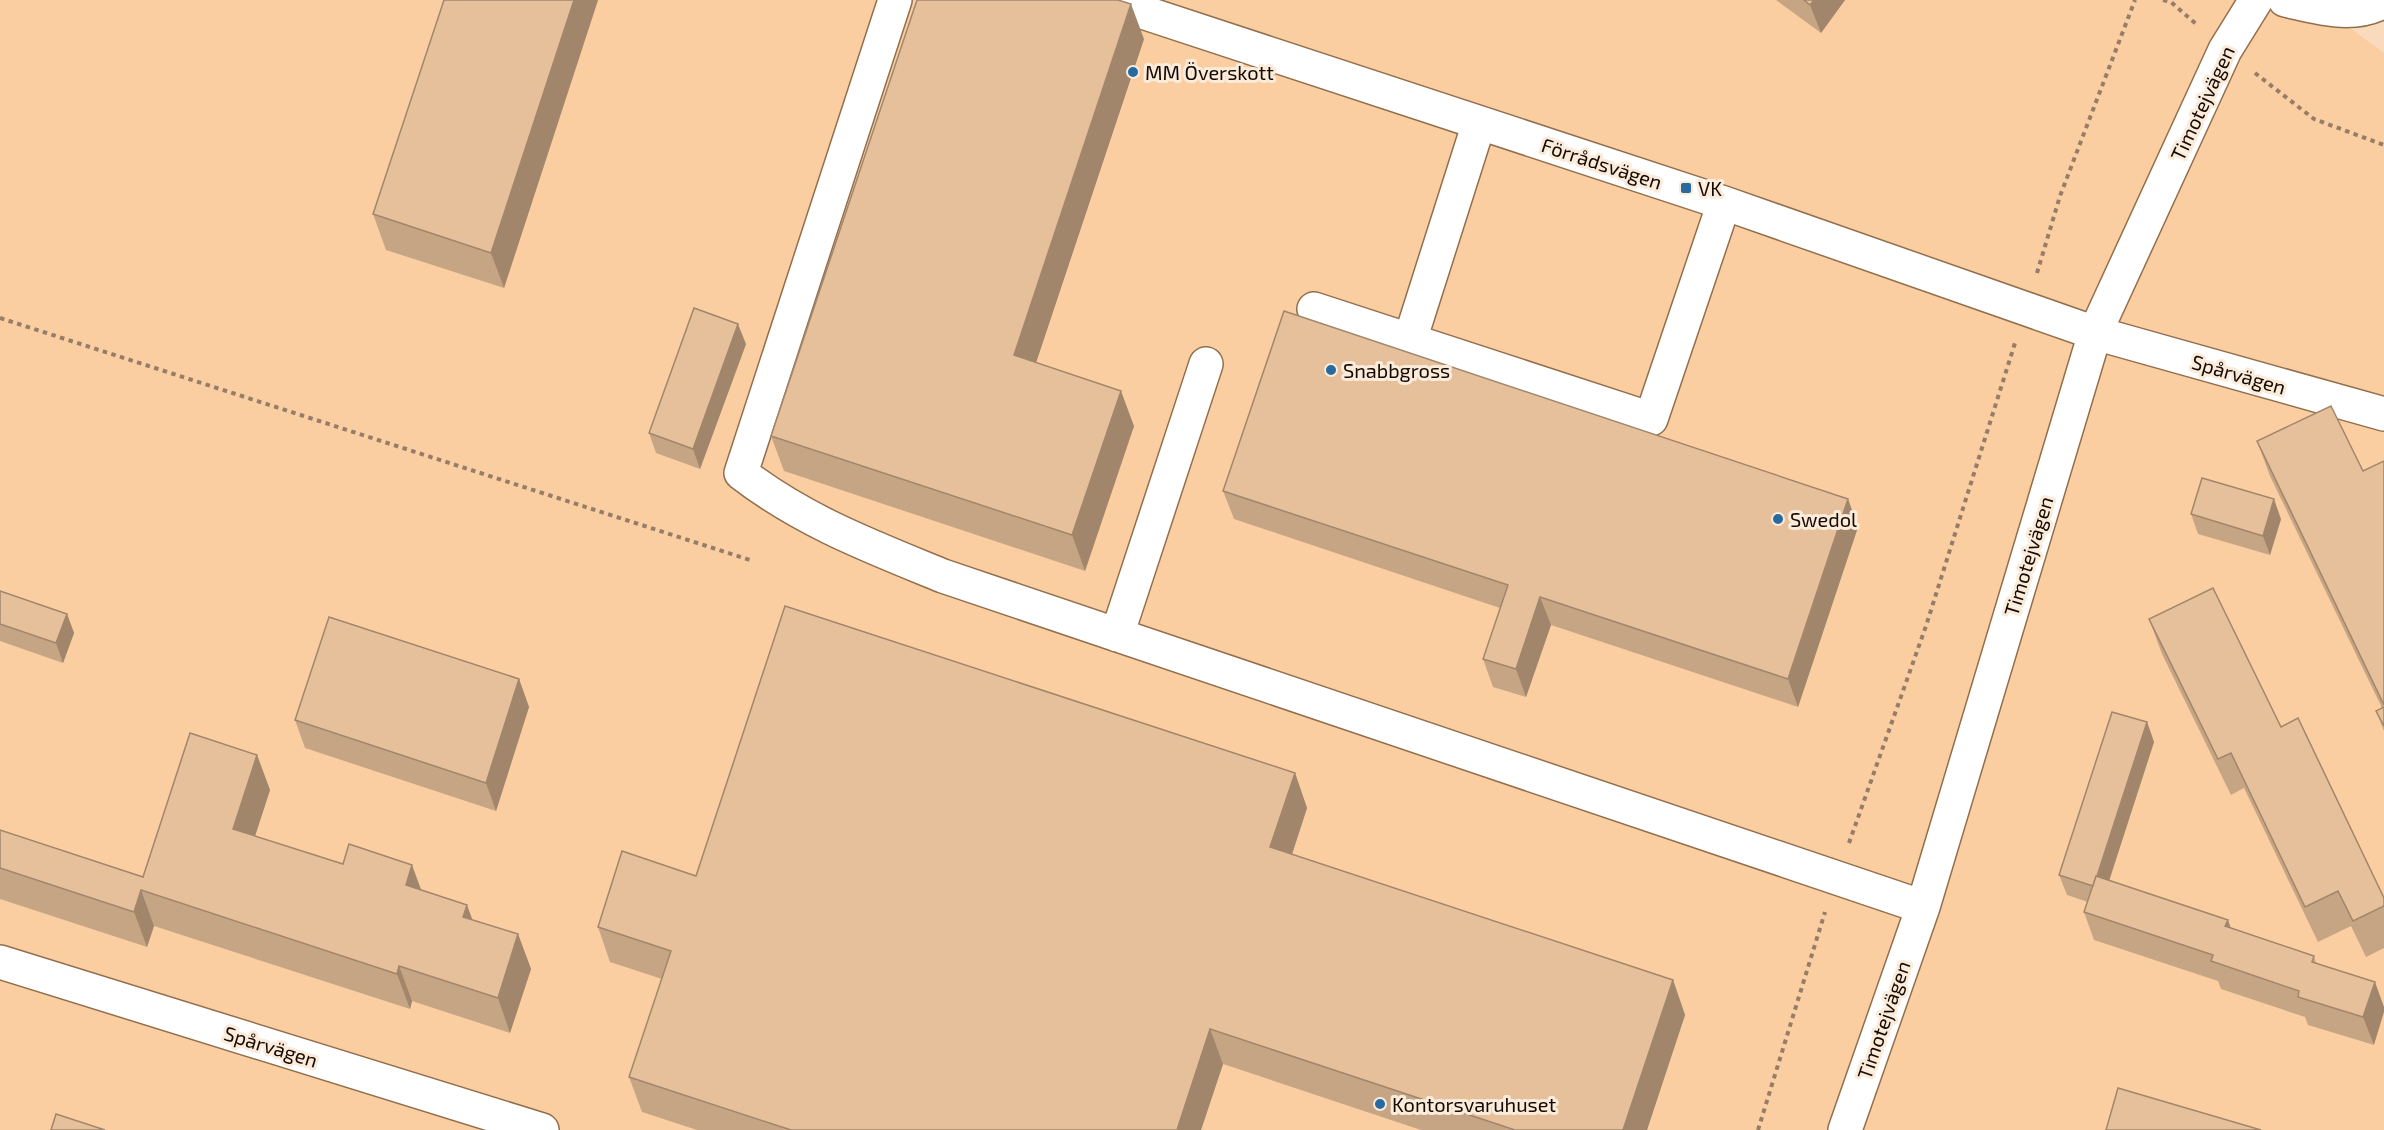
<svg xmlns="http://www.w3.org/2000/svg" width="2384" height="1130" font-family="'Exo 2',sans-serif">
  <style>
    .built { fill: #fbcea2 }
    .lines { fill: none; stroke-linecap: round; stroke-linejoin: round }
    .minor-casing { stroke: #926f4c; stroke-width: 36 }
    .major-casing { stroke: #926f4c; stroke-width: 36 }
    .path { stroke: #957d68; stroke-width: 4; stroke-dasharray: 4.5 4.5; stroke-linecap: butt }
    .minor { stroke: #fff; stroke-width: 33 }
    .major { stroke: #fff; stroke-width: 33 }
    .wall { fill: #c6a584 }
    .shaded-wall { fill: #a1866c }
    .building { fill: #e6c09a; stroke: #a1866c; stroke-width: 1.5 }
    .poi-dot { fill: #266a9f; stroke: #faebdb; stroke-width: 2 }
    .labels { text-anchor: middle; dominant-baseline: central; stroke-width: 6; stroke-linejoin: round; paint-order: stroke }
    .poi-label { font-size: 20px; fill: #160900; stroke: #faebdb; text-anchor: start }
    .street-label { font-size: 20px; fill: #160900; stroke: #faebdb }
  </style>
  <rect width="100%" height="100%" fill="#fadabc"/>
  <path class="built" d="M0 0H2312L2384 53V1130H0Z"/>
  <g class="lines">
    <defs>
      <path id="minor" d="M895 0 741 473C803 521 872 547 943 576L1923 907
        M1106 0 1724 203 2095 333 2384 414
        M1314 309 1651 419 1724 203
        M1410 340 1479 123
        M1117 635 1206 364
        M0 962 542 1130
        M1845 1130 1923 907 2095 333 2225 50 2256 0"/>
      <path id="major" d="M2285 0C2317 7 2354 19 2384 1"/>
    </defs>
    <use href="#minor" class="minor-casing"/>
    <use href="#major" class="major-casing"/>
    <path class="path" d="M2163 0 2171 2 2196 24
      M2255 73 2314 119 2384 145
      M2037 273 2060 196 2135 0
      M0 318 750 560
      M1849 843 1926 626 2015 343
      M1758 1130 1825 912"/>
    <use href="#minor" class="minor"/>
    <use href="#major" class="major"/>
  </g>
  <path class="wall" d="M444 0H598L504 288 386 250 373 214Z
    M1776 0H1845L1821 33Z
    M1144 39 1036 362 1134 426 1085 571 784 471 771 436Z
    M746 344 700 469 656 453 649 433Z
    M2257 441 2363 471 2384 461V731L2376 711 2382 708 2270 476Z
    M1223 491 1848 499 1858 527 1798 707 1551 625 1526 697 1493 687 1483 659 1500 608 1234 519Z
    M2191 514 2281 519 2270 555 2198 534Z
    M0 591 67 614 74 633 63 663 0 641Z
    M2149 619 2281 727 2384 898V948L2366 957 2351 926 2318 942 2244 788 2231 795 2162 654Z
    M519 679 529 707 496 811 305 748 295 720Z
    M2147 722 2154 742 2109 880 2230 928 2314 956 2316 963 2375 982 2374 1045 2308 1025 2305 1017 2221 989 2218 981 2094 940 2084 912 2088 902 2067 895 2059 875Z
    M257 755 270 790 255 836 422 890 472 920 518 934 531 969 510 1033 412 1001 410 1009 154 926 147 947 0 899V830L143 877Z
    M1295 773 1307 808 1292 854 1673 980 1685 1015 1647 1130H1421L1223 1064 1201 1130H697L642 1112 629 1077 662 979 610 962 598 927 696 876Z"/>
  <path class="shaded-wall" d="M574 0H598L504 288 491 253Z
    M1814 0H1845L1821 33 1810 5Z
    M1131 4 1144 39 1027 390 1014 355Z
    M738 324 746 344 700 469 693 449Z
    M1121 391 1134 426 1085 571 1072 535Z
    M1848 499 1858 527 1798 707 1788 679Z
    M2274 499 2281 519 2270 555 2263 536Z
    M1540 597 1551 625 1526 697 1516 669Z
    M67 614 74 633 63 663 56 643Z
    M519 679 529 707 496 811 486 783Z
    M2147 722 2154 742 2101 906 2094 887Z
    M257 755 270 790 246 864 233 829Z
    M1295 773 1307 808 1283 882 1270 847Z
    M412 865 425 900 406 885Z
    M141 890 154 926 147 947 134 912Z
    M467 905 480 940 463 917Z
    M2228 920 2238 948 2225 926Z
    M518 934 531 969 510 1033 498 998Z
    M399 966 412 1001 410 1009 397 974Z
    M1673 980 1685 1015 1647 1130H1623Z
    M2375 982 2384 1007V1012L2374 1045 2363 1017Z
    M1210 1029 1223 1064 1201 1130H1177Z"/>
  <path class="building" d="M444 0H574L491 253 373 214Z
    M917 0H1118L1131 4 1014 355 1121 391 1072 535 771 436Z
    M1804 0H1814L1810 5Z
    M694 308 738 324 693 449 649 433Z
    M1284 311 1848 499 1788 679 1540 597 1516 669 1483 659 1508 585 1223 491Z
    M2331 406 2363 471 2384 461V705L2257 441Z
    M2202 478 2274 499 2263 536 2191 514Z
    M2213 588 2281 727 2298 718 2384 898V906L2353 921 2338 891 2305 907 2231 753 2218 759 2149 619Z
    M0 591 67 614 56 643 0 624Z
    M785 606 1295 773 1270 847 1673 980 1623 1130H1515L1210 1029 1177 1130H791L629 1077 671 951 598 927 622 851 696 876Z
    M329 617 519 679 486 783 295 720Z
    M2384 707V726L2376 711Z
    M2112 712 2147 722 2097 876H2096L2093 886 2059 875Z
    M190 733 257 755 233 829 343 864 349 844 412 865 406 885 467 905 463 917 518 934 498 998 399 966 397 974 141 890 134 912 0 868V830L143 877Z
    M2096 876 2228 920 2225 926 2314 956 2312 962 2375 982 2363 1017 2298 997 2299 991 2211 961 2213 955 2084 912Z
    M2118 1088 2261 1130H2106Z
    M56 1114 105 1130H51Z"/>
  <g class="poi-dot">
    <circle cx="1133" cy="72" r="6"/>
    <rect x="1680" y="182" width="12" height="12" rx="3"/>
    <circle cx="1331" cy="370" r="6"/>
    <circle cx="1778" cy="519" r="6"/>
    <circle cx="1380" cy="1104" r="6"/>
  </g>
  <g class="labels">
    <g class="poi-label">
      <text x="1145" y="72">MM Överskott</text>
      <text x="1698" y="188">VK</text>
      <text x="1343" y="370">Snabbgross</text>
      <text x="1790" y="519">Swedol</text>
      <text x="1392" y="1104">Kontorsvaruhuset</text>
    </g>
    <g class="street-label">
      <text transform="translate(2202 103) rotate(-65)">Timotejvägen</text>
      <text transform="translate(1602 163) rotate(18)">Förrådsvägen</text>
      <text transform="translate(2239 374) rotate(16)">Spårvägen</text>
      <text transform="translate(2028 556) rotate(-73)">Timotejvägen</text>
      <text transform="translate(1883 1020) rotate(-71)">Timotejvägen</text>
      <text transform="translate(271 1046) rotate(17)">Spårvägen</text>
    </g>
  </g>
</svg>
